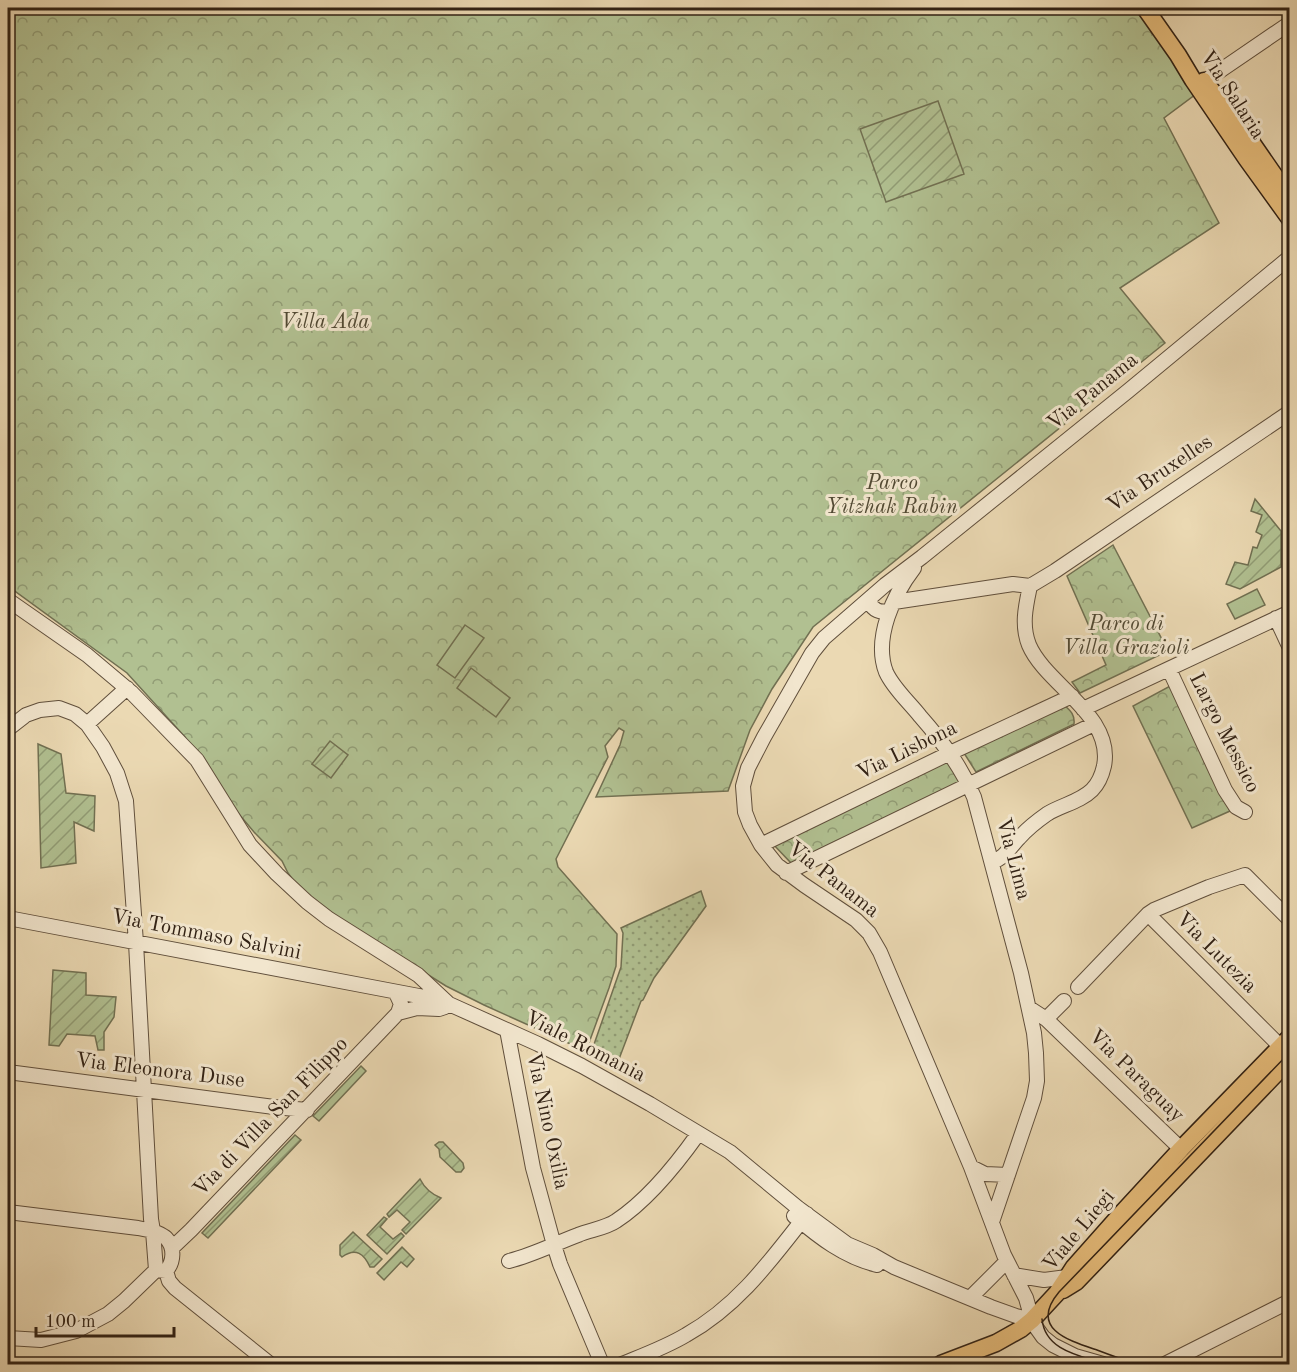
<svg xmlns="http://www.w3.org/2000/svg" width="1297" height="1372" font-family="'Old Standard TT',serif">
  <style>
    .grass { fill: url(#grass-dots); stroke: #717052; stroke-width: 1.5 }
    .forest { fill: url(#forest-crowns); stroke: #717052; stroke-width: 1.5 }
    .garden { fill: url(#garden-furrows); stroke: #717052; stroke-width: 1.5 }
    .pitch { fill: #b1c091; stroke: #717052; stroke-width: 1.5 }
    .lines { fill: none; stroke-linecap: round; stroke-linejoin: round }
    .minor-casing { stroke: #604f3c; stroke-width: 16 }
    .major-casing { stroke: #312114; stroke-width: 19 }
    .minor { stroke: #f2e6ce; stroke-width: 14 }
    .major { stroke: #e6bc7a; stroke-width: 16 }
    .tram { stroke: #312114; stroke-width: 1.5 }
    .labels { text-anchor: middle; dominant-baseline: central; stroke-width: 6; stroke-linejoin: round; paint-order: stroke }
    .street-label { font-size: 21px; fill: #312114; stroke: #f2e6ce }
    .park-label { font-size: 21px; font-style: italic; fill: #514933; stroke: #f2e6ce }
  </style>
  <defs>
    <pattern id="grass-dots" width="8" height="8" patternUnits="userSpaceOnUse" patternTransform="scale(1.5)"><rect width="8" height="8" fill="#b1c091"/><path d="M2 2h.1M6 6h.1" fill="none" stroke="#919c75" stroke-width="1.8" stroke-linecap="round"/></pattern>
    <pattern id="forest-crowns" width="20" height="18" patternUnits="userSpaceOnUse" patternTransform="scale(1.5)"><rect width="20" height="18" fill="#b1c091"/><path d="M2 6a3 3 0 1 1 6 0M12 15a3 3 0 1 1 6 0" fill="none" stroke="#919c75"/></pattern>
    <pattern id="garden-furrows" width="10" height="10" patternUnits="userSpaceOnUse" patternTransform="scale(1.5)"><rect width="10" height="10" fill="#b1c091"/><path d="M-1 1l2-2M0 10L10 0M9 11l2-2" fill="none" stroke="#919c75"/></pattern>
  </defs>
  <rect width="100%" height="100%" fill="#ebd9b3"/>
  <filter id="stains"><feTurbulence type="fractalNoise" baseFrequency=".00333" numOctaves="4"/><feColorMatrix values="0 0 0 0 .2 0 0 0 0 .09 0 0 0 0 .02 0 0 0 .5 -.17"/></filter>
  <radialGradient id="worn" r=".72"><stop offset=".6" stop-color="#630" stop-opacity="0"/><stop offset="1" stop-color="#630" stop-opacity=".3"/></radialGradient>
  <path class="grass" d="M701 891 706 906 654 978 643 1000 641 1001 616 1067 591 1053 621 967 623 933 621 928Z"/>
  <path class="forest" d="M8 8H1139L1196 94 1164 118 1219 223 1120 288 1165 343 813 627 772 689 750 730 728 791 596 797 620 745 624 731 619 728 605 746 608 757 556 859 558 867 617 934 616 966 609 988 586 1051 484 1005 446 986 350 926 313 900 299 888 288 873 282 861 254 832 222 794 185 737 127 673 8 586Z
    M1113 545 1168 651 1080 693 1072 682 1106 665 1067 576Z
    M1172 685 1230 811 1192 828 1133 706Z
    M1064 705C1071 711 1075 715 1074 724L976 772 964 753Z
    M947 760 961 782 792 864 772 843Z"/>
  <path class="garden" d="M938 101 964 174 886 202 860 129Z
    M1255 499 1281 531V567L1240 589 1226 584 1235 562 1248 565 1253 547 1257 548 1262 535 1256 532 1262 515 1251 511Z
    M330 741 348 755 331 778 312 764Z
    M38 744 61 754 66 793 95 796 94 831 74 822 76 863 41 868Z
    M53 970 86 973V995L116 997 114 1017 104 1032V1050H98L95 1036 67 1034 59 1046 49 1045Z
    M361 1066 366 1071 319 1121 313 1116Z
    M295 1135 301 1140 208 1238 202 1233Z
    M439 1142H443L463 1163 464 1168 461 1172H456L440 1157 439 1149 435 1145Z
    M420 1179C425 1189 431 1194 441 1198L406 1234 402 1230 410 1222 397 1210 389 1217 387 1214Z
    M384 1217 387 1219 380 1227 393 1239 401 1233 404 1236 387 1254 367 1235Z
    M353 1232 382 1259 374 1267H370C364 1254 356 1247 342 1257L340 1255V1245Z
    M402 1247 414 1259 407 1267 401 1262 384 1280 377 1273Z"/>
  <path class="pitch" d="M1257 589 1265 605 1235 619 1227 604Z
    M465 625 484 638 455 678 437 665Z
    M471 668 510 698 496 717 457 688Z"/>
  <g class="lines">
    <defs>
      <path id="minor" d="M1205 81 1290 23
        M914 568C894 594 873 638 886 672 893 688 909 702 920 716 942 741 961 766 974 797L1021 973 1034 1033 1036 1053 1037 1081 1034 1098 992 1222
        M870 598 871 605C876 612 883 613 890 610
        M8 600 87 655 131 692 197 760 250 845 277 874 307 902 329 919 418 975 448 1003
        M894 602 1013 584 1030 586 1055 571 1290 412
        M1276 618 1290 648
        M1169 669 1225 790 1236 807 1245 812
        M1083 709 1290 612
        M87 724 127 688
        M8 729 26 715 40 710 59 708 75 714 87 724 103 747 117 773 126 801 136 943 151 1219 153 1231 138 1228 8 1212
        M761 845 950 753 1072 696
        M992 862C1005 858 1010 847 1019 838 1027 829 1037 821 1047 814 1061 805 1080 802 1092 790 1098 784 1102 775 1104 766 1114 715 1046 685 1029 645 1021 625 1026 605 1030 586
        M786 873 1094 724
        M1148 914 1281 1047
        M8 918 424 997 449 1004 538 1044 582 1066 650 1104 730 1152 798 1208 847 1244 873 1255 894 1267 991 1307 1016 1316 1032 1320
        M1078 987 1148 914 1154 910 1209 887 1245 875 1290 920
        M1029 1008 1046 1019 1181 1149
        M398 1013 417 1008 439 1009 445 1007
        M1046 1019 1064 1001
        M507 1030 533 1168 554 1245 560 1264 602 1364
        M8 1072 274 1107 307 1110
        M971 1167 985 1174 1008 1175
        M794 1216C819 1237 844 1257 877 1265
        M153 1231C157 1233 163 1235 166 1238 175 1247 174 1262 166 1271L156 1270Z
        M172 1248 191 1230 398 1013 401 1004 396 993
        M509 1261C533 1255 554 1244 578 1235 590 1230 606 1228 616 1221 648 1200 676 1165 698 1134
        M166 1271 169 1281 175 1288 270 1364
        M1014 1275 1044 1280 1067 1277
        M970 1298 1007 1261
        M8 1338 41 1340 76 1331 108 1314 124 1301 156 1270
        M622 1364C644 1355 666 1347 686 1335 738 1306 771 1260 807 1214
        M1103 1364 1075 1356 1053 1345 1043 1337 1033 1323 1026 1298 1004 1255 971 1167 880 952 869 933 856 920 804 885 777 865 761 845 750 825 745 812 743 786 748 768 764 737 812 653 824 638 885 585 922 557 1128 391 1290 257
        M1165 1364 1290 1301"/>
      <path id="major" d="M1145 8 1178 55 1193 80 1246 158 1290 219
        M1204 81 1236 120 1290 198
        M1063 1290 1076 1282 1290 1059
        M941 1364 996 1343 1021 1329 1032 1320 1057 1293 1074 1267 1121 1214 1181 1149 1290 1037"/>
    </defs>
    <use href="#minor" class="minor-casing"/>
    <use href="#major" class="major-casing"/>
    <use href="#minor" class="minor"/>
    <use href="#major" class="major"/>
    <path class="tram" d="M1042 1319C1045 1351 1081 1356 1105 1364
      M1137 1364C1124 1360 1110 1355 1097 1350 1070 1341 1028 1329 1059 1292L1290 1052"/>
  </g>
  <g class="labels">
    <g class="street-label">
      <text transform="translate(1232 95) rotate(57)">Via Salaria</text>
      <text transform="translate(1093 392) rotate(-39)">Via Panama</text>
      <text transform="translate(1160 474) rotate(-34)">Via Bruxelles</text>
      <text transform="translate(1224 733) rotate(63)">Largo Messico</text>
      <text transform="translate(907 751) rotate(-26)">Via Lisbona</text>
      <text transform="translate(1013 859) rotate(75)">Via Lima</text>
      <text transform="translate(833 880) rotate(38)">Via Panama</text>
      <text transform="translate(206 935) rotate(11)">Via Tommaso Salvini</text>
      <text transform="translate(1216 953) rotate(45)">Via Lutezia</text>
      <text transform="translate(585 1047) rotate(27)">Viale Romania</text>
      <text transform="translate(160 1071) rotate(7)">Via Eleonora Duse</text>
      <text transform="translate(1136 1076) rotate(44)">Via Paraguay</text>
      <text transform="translate(271 1117) rotate(-46)">Via di Villa San Filippo</text>
      <text transform="translate(547 1121) rotate(78)">Via Nino Oxilia</text>
      <text transform="translate(1079 1231) rotate(-50)">Viale Liegi</text>
    </g>
    <g class="park-label">
      <text x="325" y="322">Villa Ada</text>
      <text x="892" y="483">Parco<tspan x="892" dy="24">Yitzhak Rabin</tspan></text>
      <text x="1126" y="624">Parco di<tspan x="1126" dy="24">Villa Grazioli</tspan></text>
    </g>
  </g>
  <rect width="1297" height="1372" fill="none" stroke="#ebd9b3" stroke-width="30"/>
  <rect x="9" y="9" width="1279" height="1354" fill="none" stroke="#312114" stroke-width="3"/>
  <rect x="15" y="15" width="1267" height="1342" fill="none" stroke="#312114" stroke-width="1.5"/>
  <path d="M36 1327v9h138v-9" fill="none" stroke="#312114" stroke-width="3"/>
  <text x="45" y="1327" font-size="18" fill="#312114" stroke="#f2e6ce" stroke-width="4.5" paint-order="stroke">100 m</text>
  <rect width="100%" height="100%" filter="url(#stains)"/>
  <rect width="100%" height="100%" fill="url(#worn)"/>
</svg>
